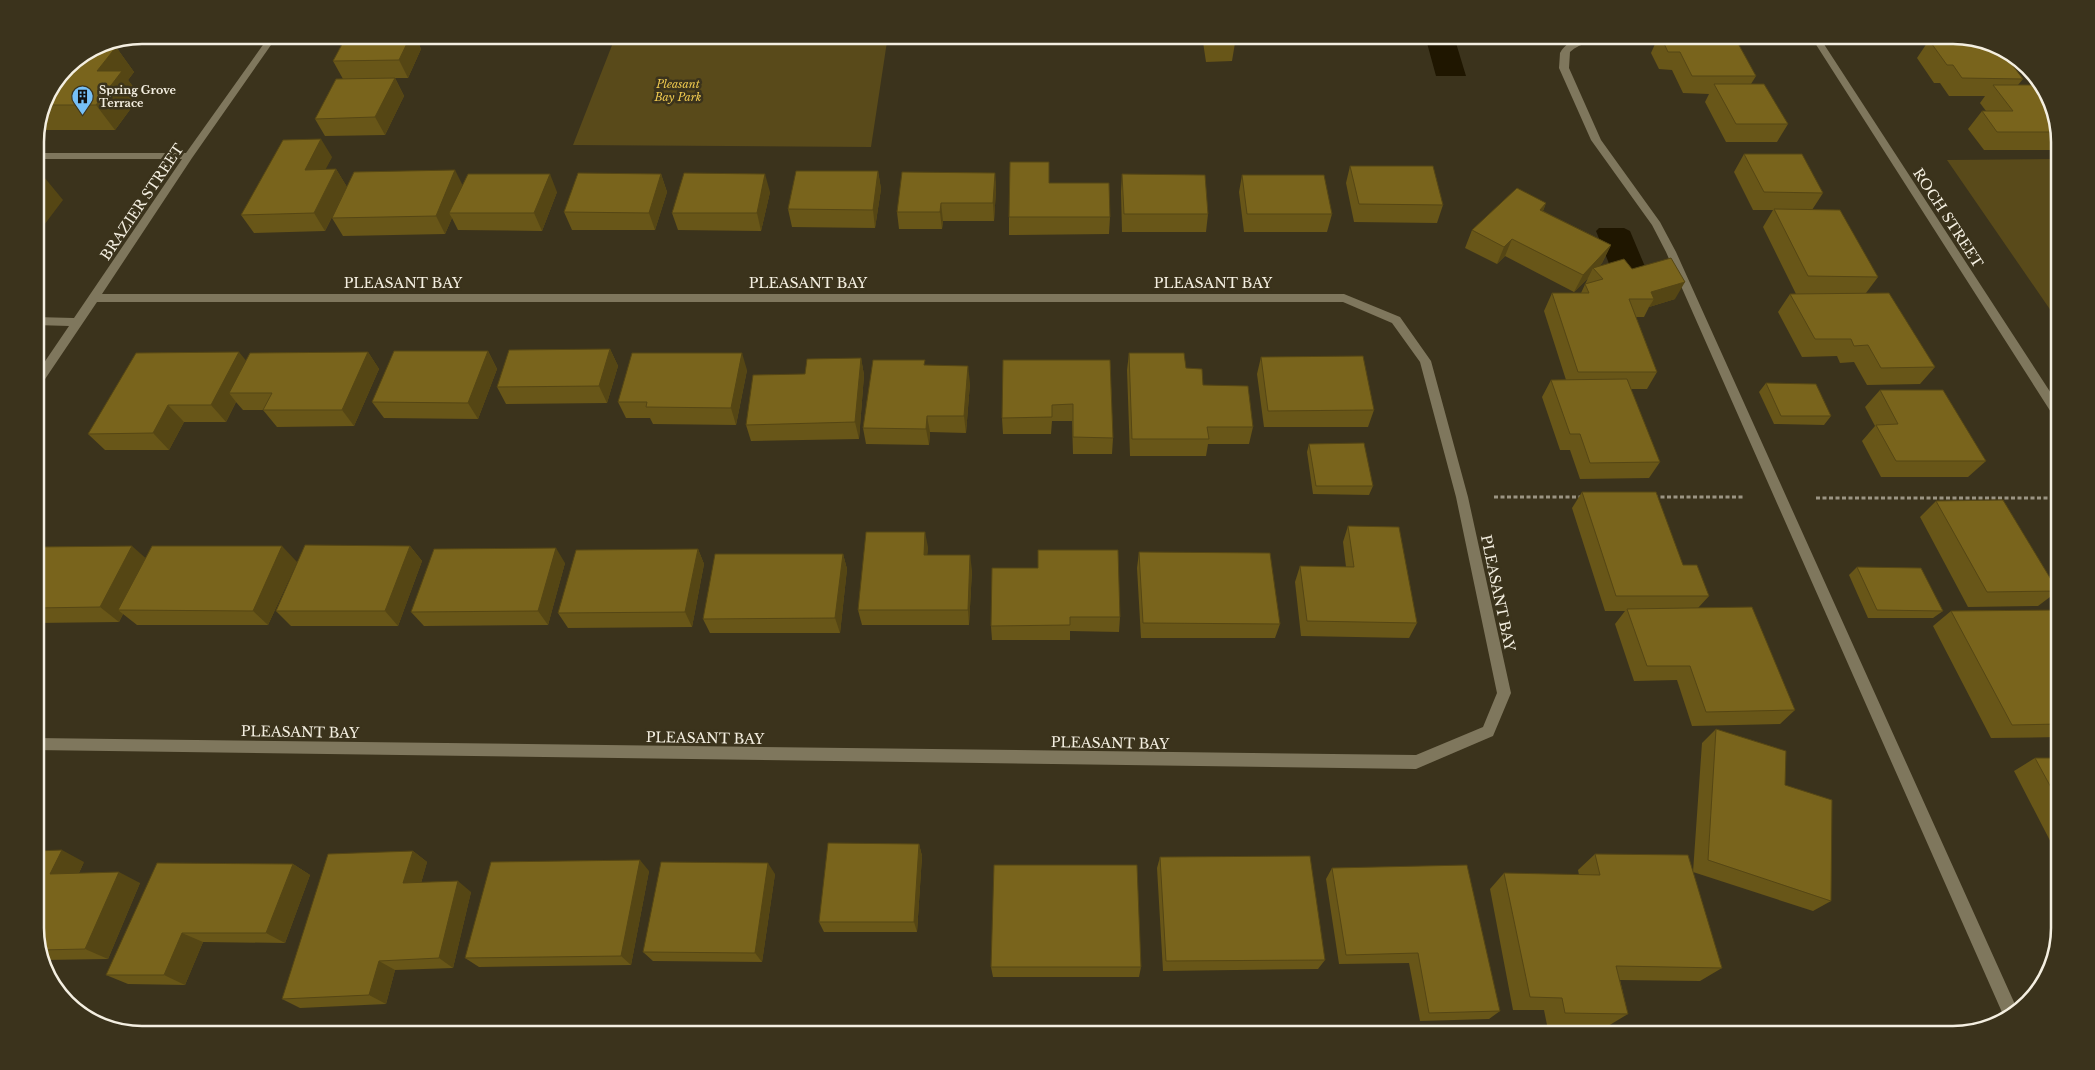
<svg xmlns="http://www.w3.org/2000/svg" width="2095" height="1070" font-family="'Libre Baskerville',serif">
  <style>
    .green { fill: #594a1a }
    .water { fill: #1f1600 }
    .lines { fill: none; stroke-linecap: round; stroke-linejoin: round }
    .path { stroke: #9c9583; stroke-width: 3; stroke-dasharray: 4 2.5; stroke-linecap: butt }
    .minor { fill: #7f775d; fill-rule: evenodd }
    .wall { fill: #685618 }
    .shaded-wall { fill: #554614 }
    .building { fill: #79641c; stroke: #554614 }
    .labels { text-anchor: middle; dominant-baseline: central; stroke-width: 5; stroke-linejoin: round; paint-order: stroke }
    .far-park-label { font-size: 11px; font-style: italic; fill: #f0ca4f; stroke: #3b331c }
    .far-poi-label { font-size: 11px; font-weight: bold; fill: #f4efe1; stroke: #3b331c; text-anchor: start }
    .street-label { font-size: 14px; fill: #f4efe1; stroke: #3b331c }
    .rim { fill: none; stroke: #f4efe1; stroke-width: 2.5 }
  </style>
  <rect width="100%" height="100%" fill="#3b331c"/>
  <path class="green" d="M616 35H888L871 147 573 145Z
    M2060 159V324L1947 160Z"/>
  <path class="water" d="M1427 43H1456L1466 76H1436Z
    M1599 228H1624L1630 231 1646 269 1612 271 1596 231Z"/>
  <g class="lines">
    <path class="path" d="M1494 497H1583
      M1654 497H1745
      M1816 498H2048"/>
    <path class="minor" d="M270 35H278L192 158 102 294H1344L1400 317 1431 361 1468 497 1511 693 1493 736 1416 769 35 750V738L1416 755 1483 727 1497 693 1456 497 1420 362 1392 323 1343 302H97L39 388 35 389V376L69 326 35 325V317L74 318 182 159H35V153H186Z
      M1634 35 1675 37 1679 40 1675 43C1646 42 1592 32 1570 52L1569 68 1601 140 1660 222 1676 252 2018 1011 2012 1017 2005 1019 1666 252 1652 225 1591 140 1559 68 1560 53C1573 30 1612 35 1634 35Z
      M1810 35H1818L2060 407V421L2056 420 1815 43H1720L1716 40 1720 37H1811Z"/>
  </g>
  <path class="wall" d="M142 35H187L183 41 115 40Z
    M347 35H464L461 42H418L421 49 408 78H395L404 96 385 135 325 136 315 119 343 79 333 61Z
    M1179 35H1233L1235 43 1232 61 1206 62 1203 42 1180 43Z
    M1258 35H1302L1301 39H1259Z
    M1659 35 1756 76 1751 84 1788 124 1777 142H1726L1705 102 1709 94 1683 93 1672 70 1659 69 1651 53Z
    M1929 40 2023 79 2018 85H2043L2060 135V150H1984L1968 129 1982 111H1986L1980 103 1985 96H1949L1940 83H1934L1917 58Z
    M116 47 134 72 128 80 140 96 115 130H36L43 101Z
    M2004 49 2024 67H2014L2003 51Z
    M1744 154 1823 193 1812 210 1878 277 1866 293 1935 367 1920 384 1867 385 1854 362 1840 363 1837 356 1802 357 1778 312 1790 294H1796L1763 227 1773 210H1753L1734 172Z
    M332 157 325 169H336L347 187 325 231 254 233 241 215Z
    M1350 166 1443 205 1437 223 1354 222 1346 183Z
    M878 171 881 189 875 228 792 227 788 209Z
    M995 173 996 190 994 221H943L942 229H899L897 212Z
    M661 174 667 192 655 230H572L564 212Z
    M1122 174 1208 214 1206 232H1122L1121 192Z
    M1242 175 1332 214 1327 232H1244L1239 192Z
    M1049 183 1110 217 1109 234 1009 235V217Z
    M557 192 542 231 458 230 452 218 445 234 343 236 332 218Z
    M770 192 761 231 678 230 672 213Z
    M1546 203 1543 211 1611 245 1602 263 1599 266 1632 269 1675 299 1649 307 1644 317H1636L1657 372 1647 389H1631L1660 462 1649 478 1580 479 1570 450H1560L1542 397 1551 380H1566L1544 311 1552 293H1581L1588 278 1574 292 1505 256 1497 264 1465 248 1472 230Z
    M610 349 618 366 607 403 506 404 497 387Z
    M488 351 497 369 478 419 384 418 372 402Z
    M368 352 379 369 354 426 277 427 263 410H243L236 402 226 422H184L169 450H105L88 434 246 361Z
    M1129 353 1186 368 1203 385 1253 427 1249 444H1208L1206 456H1130L1127 370Z
    M1261 357 1374 410 1368 427H1264L1257 374Z
    M861 358 864 375 859 439 751 441 746 425 805 374Z
    M1110 360 1113 438 1112 454H1073L1072 421H1052L1051 434H1003L1002 418Z
    M926 365 970 383 966 433 930 432 929 445 866 444 863 428Z
    M747 370 736 425 653 424 650 418H626L618 402Z
    M1766 383 1831 416 1824 425 1774 424 1759 392Z
    M1880 390 1986 461 1968 477H1881L1862 441 1875 426 1865 407Z
    M1309 444 1373 486 1369 495 1313 494 1307 452Z
    M1582 492 1683 565 1709 596 1698 608 1795 710 1780 724 1692 726 1677 680 1634 681 1615 624 1625 611H1605L1572 508Z
    M1936 501 2058 591 2038 606 1968 607 1920 517Z
    M1348 526 1417 623 1409 638 1301 636 1295 582 1300 566 1346 567 1343 542Z
    M410 546 422 561 398 626H291L276 611Z
    M35 547 146 558 297 562 268 625H137L123 614 119 622 35 623Z
    M928 547 927 555 972 570 969 625H862L858 610Z
    M698 549 704 564 692 627 568 628 558 613Z
    M1139 552 1280 624 1275 638H1141L1137 568Z
    M843 554 847 569 840 633H710L703 619Z
    M565 563 548 625 424 626 411 612Z
    M1857 567 1943 611 1933 618H1868L1849 575Z
    M1038 568 1120 617 1119 632 1070 631V640H992L991 626Z
    M2060 610V737L1991 738 1933 626 1951 611Z
    M1716 729 1785 785 1831 901 1813 911 1693 872 1702 743Z
    M2035 758H2060V860L2014 771Z
    M919 844 922 856 917 932H824L819 922Z
    M413 851 427 862 421 883 471 892 453 968 395 970 386 1004 300 1008 282 999Z
    M1595 854 1722 968 1700 981 1620 980 1628 1014 1608 1026 1547 1025 1544 1010H1513L1490 889 1504 873 1579 875 1578 870Z
    M1160 857 1325 960 1318 969 1163 971 1157 868Z
    M84 862 79 873 140 883 108 959 44 960 35 935Z
    M293 864 310 875 285 943 203 942 185 985 128 984 106 975Z
    M1332 868 1500 1011 1489 1019 1420 1021 1409 963 1339 964 1326 879Z
    M649 871 631 965 479 967 465 958Z
    M775 874 762 962 653 961 643 952Z
    M991 967H1141L1139 977H993Z"/>
  <path class="shaded-wall" d="M179 35H187L183 41Z
    M406 35H414L421 49 408 78 399 60Z
    M458 35H464L461 42Z
    M116 47 134 72 128 80 140 96 115 130 96 105 97 71Z
    M395 78 404 96 385 135 375 117Z
    M321 139 332 157 316 188 305 170Z
    M35 166 63 200 35 237Z
    M336 169 347 187 325 231 314 213Z
    M455 170 464 188 449 213 452 218 445 234 436 216Z
    M878 171 881 189 875 228 873 210Z
    M995 173 996 190 994 221 993 203Z
    M550 174 557 192 542 231 534 213Z
    M661 174 667 192 655 230 649 213Z
    M765 174 770 192 761 231 757 213Z
    M941 203 943 221 942 229 940 212Z
    M1546 203 1539 220 1540 210Z
    M1512 239 1505 256 1497 264 1504 247Z
    M1611 245 1602 263 1595 270 1593 268 1588 278 1574 292 1583 275Z
    M1685 282 1675 299 1649 307 1654 299 1651 292Z
    M610 349 618 366 607 403 599 386Z
    M488 351 497 369 478 419 468 403Z
    M239 352 253 369 229 393 236 402 226 422 211 405Z
    M368 352 379 369 354 426 342 410Z
    M742 353 747 370 736 425 731 408Z
    M861 358 864 375 859 439 855 422Z
    M968 366 970 383 966 433 964 416Z
    M168 405 184 422 169 450 153 433Z
    M927 416 930 432 929 445 926 429Z
    M925 532 928 547 926 571 924 555Z
    M132 546 150 562 118 610 123 614 119 622 100 607Z
    M282 546 297 562 268 625 253 611Z
    M410 546 422 561 398 626 385 611Z
    M556 548 565 563 548 625 538 611Z
    M698 549 704 564 692 627 685 612Z
    M843 554 847 569 840 633 835 618Z
    M970 555 972 570 969 625 968 610Z
    M919 844 922 856 917 932 914 922Z
    M62 850 84 862 73 885 50 874Z
    M413 851 427 862 418 894 403 883Z
    M640 860 649 871 631 965 621 956Z
    M768 863 775 874 762 962 755 953Z
    M293 864 310 875 285 943 266 933Z
    M119 872 140 883 108 959 85 949Z
    M458 881 471 892 453 968 439 958Z
    M182 933 203 942 185 985 164 975Z
    M379 961 395 970 386 1004 369 995Z"/>
  <path class="building" d="M347 35H411L399 60 333 61Z
    M1207 35H1233L1235 43 1209 44Z
    M1660 35 1734 36 1756 76H1692L1680 52H1668Z
    M1929 40 1977 41 1997 45 2023 79 1962 78 1953 65H1947Z
    M95 47H116L97 71H122L96 105H42L43 101 67 66Z
    M395 78 375 117 315 119 336 79Z
    M1714 84H1764L1788 124H1736Z
    M1993 85H2043L2059 132H1997L1982 111H2013Z
    M321 139 305 170 336 169 314 213 241 215 283 140Z
    M1744 154H1802L1823 193 1764 192Z
    M1010 162H1049V183H1109L1110 217H1009Z
    M1350 166H1433L1443 205 1359 204Z
    M455 170 436 216 332 218 354 172Z
    M796 171H878L873 210 788 209Z
    M902 172 995 173 993 203H941L940 212H897Z
    M578 173 661 174 649 213 564 212Z
    M684 173 765 174 757 213H672Z
    M468 174H550L534 213H449Z
    M1122 174 1205 175 1208 214H1124Z
    M1242 175H1324L1332 214H1247Z
    M1517 188 1546 203 1540 210 1611 245 1583 275 1512 239 1504 247 1472 230Z
    M1774 209 1840 210 1878 277 1808 276Z
    M1671 258 1685 282 1651 292 1654 299H1629L1657 372H1578L1552 293H1589L1585 284 1603 279 1593 268 1624 259 1632 269Z
    M1889 293 1935 367 1881 368 1868 345 1854 346 1851 339H1815L1790 294Z
    M610 349 599 386 497 387 509 350Z
    M394 351H488L468 403 372 402Z
    M239 352 211 405H168L153 433 88 434 136 353Z
    M368 352 342 410H263L272 393H229L250 353Z
    M632 353H742L731 408 646 407 647 402H618Z
    M1129 353H1184L1186 368 1202 369 1203 385 1248 386 1253 427H1207L1209 439H1132Z
    M1363 356 1374 410 1268 411 1261 357Z
    M861 358 855 422 746 425 753 375 805 374 807 359Z
    M873 360H925L924 365 968 366 964 416H927L926 429 863 428Z
    M1003 360H1110L1113 438 1073 437V404L1052 405V417L1002 418Z
    M1627 379 1660 462 1590 463 1580 434H1570L1551 380Z
    M1766 383 1816 384 1831 416H1781Z
    M1880 390H1943L1986 461H1896L1876 425 1898 424Z
    M1364 443 1373 486H1316L1309 444Z
    M1582 492H1656L1683 565H1697L1709 596H1616Z
    M2003 500 2058 591 1987 592 1936 501Z
    M1348 526 1399 527 1417 623 1307 621 1300 566 1354 567Z
    M866 532H925L924 555H970L968 610H858Z
    M305 545 410 546 385 611H276Z
    M132 546 100 607 35 608V547Z
    M152 546H282L253 611 118 610Z
    M556 548 538 611 411 612 434 549Z
    M698 549 685 612 558 613 576 550Z
    M1038 550H1118L1120 617H1070V625L991 626 992 568H1038Z
    M1139 552 1270 553 1280 624 1143 623Z
    M715 554H843L835 618 703 619Z
    M1857 567 1921 568 1943 611 1877 610Z
    M1752 607 1795 710 1706 712 1690 666H1647L1627 609Z
    M2060 610V662H2056L2060 669V724L2012 725 1951 611Z
    M1716 729 1786 751 1785 785 1832 800 1831 901 1708 860Z
    M2035 758H2060V804Z
    M828 843 919 844 914 922H819Z
    M62 850 50 874 119 872 85 949 40 950 35 935V851Z
    M413 851 403 883 458 881 439 958 379 961 369 995 282 999 328 854Z
    M1595 854 1688 855 1722 968 1616 966 1628 1014 1565 1013 1562 998 1530 997 1504 873 1600 875Z
    M1310 856 1325 960 1166 961 1160 857Z
    M640 860 621 956 465 958 491 862Z
    M661 862 768 863 755 953 643 952Z
    M157 863 293 864 266 933H182L164 975H106Z
    M994 865H1137L1141 967H991Z
    M1467 865 1500 1011 1429 1013 1418 953 1346 955 1332 868Z"/>
  <defs>
    <symbol id="building-pin" viewBox="-11 -11 22 30"><path d="M0 17L-7.5 6A9.5 9.5 0 1 1 7.5 6Z" fill="#76c0f7" stroke="#3b331c"/><path d="M-4-6H4V6H1V3H-1V6H-4ZM-2.5-4.3h1.7v1.8h-1.7ZM.8-4.3h1.7v1.8H.8ZM-2.5-1h1.7V.8h-1.7ZM.8-1h1.7V.8H.8Z" fill="#111"/></symbol>
  </defs>
  <g fill-rule="evenodd">
    <use href="#building-pin" x="70" y="84" width="25" height="34"/>
  </g>
  <g class="labels">
    <g class="far-park-label">
      <text x="678" y="84">Pleasant<tspan x="678" dy="13">Bay Park</tspan></text>
    </g>
    <g class="far-poi-label">
      <text x="99" y="90">Spring Grove<tspan x="99" dy="13">Terrace</tspan></text>
    </g>
    <g class="street-label">
      <text transform="translate(142 202) rotate(-56)">BRAZIER STREET</text>
      <text transform="translate(1948 218) rotate(57)">ROCH STREET</text>
      <text x="403" y="283">PLEASANT BAY</text>
      <text x="808" y="283">PLEASANT BAY</text>
      <text x="1213" y="283">PLEASANT BAY</text>
      <text transform="translate(1498 593) rotate(78)">PLEASANT BAY</text>
      <text transform="translate(300 732) rotate(1)">PLEASANT BAY</text>
      <text transform="translate(705 738) rotate(1)">PLEASANT BAY</text>
      <text transform="translate(1110 743) rotate(1)">PLEASANT BAY</text>
    </g>
  </g>
  <path d="M0 0H2095V1070H0ZM142 44H1953A98 98 0 0 1 2051 142V928A98 98 0 0 1 1953 1026H142A98 98 0 0 1 44 928V142A98 98 0 0 1 142 44Z" fill="#3b331c" fill-rule="evenodd"/>
  <path class="rim" d="M142 44H1953A98 98 0 0 1 2051 142V928A98 98 0 0 1 1953 1026H142A98 98 0 0 1 44 928V142A98 98 0 0 1 142 44Z"/>
</svg>
